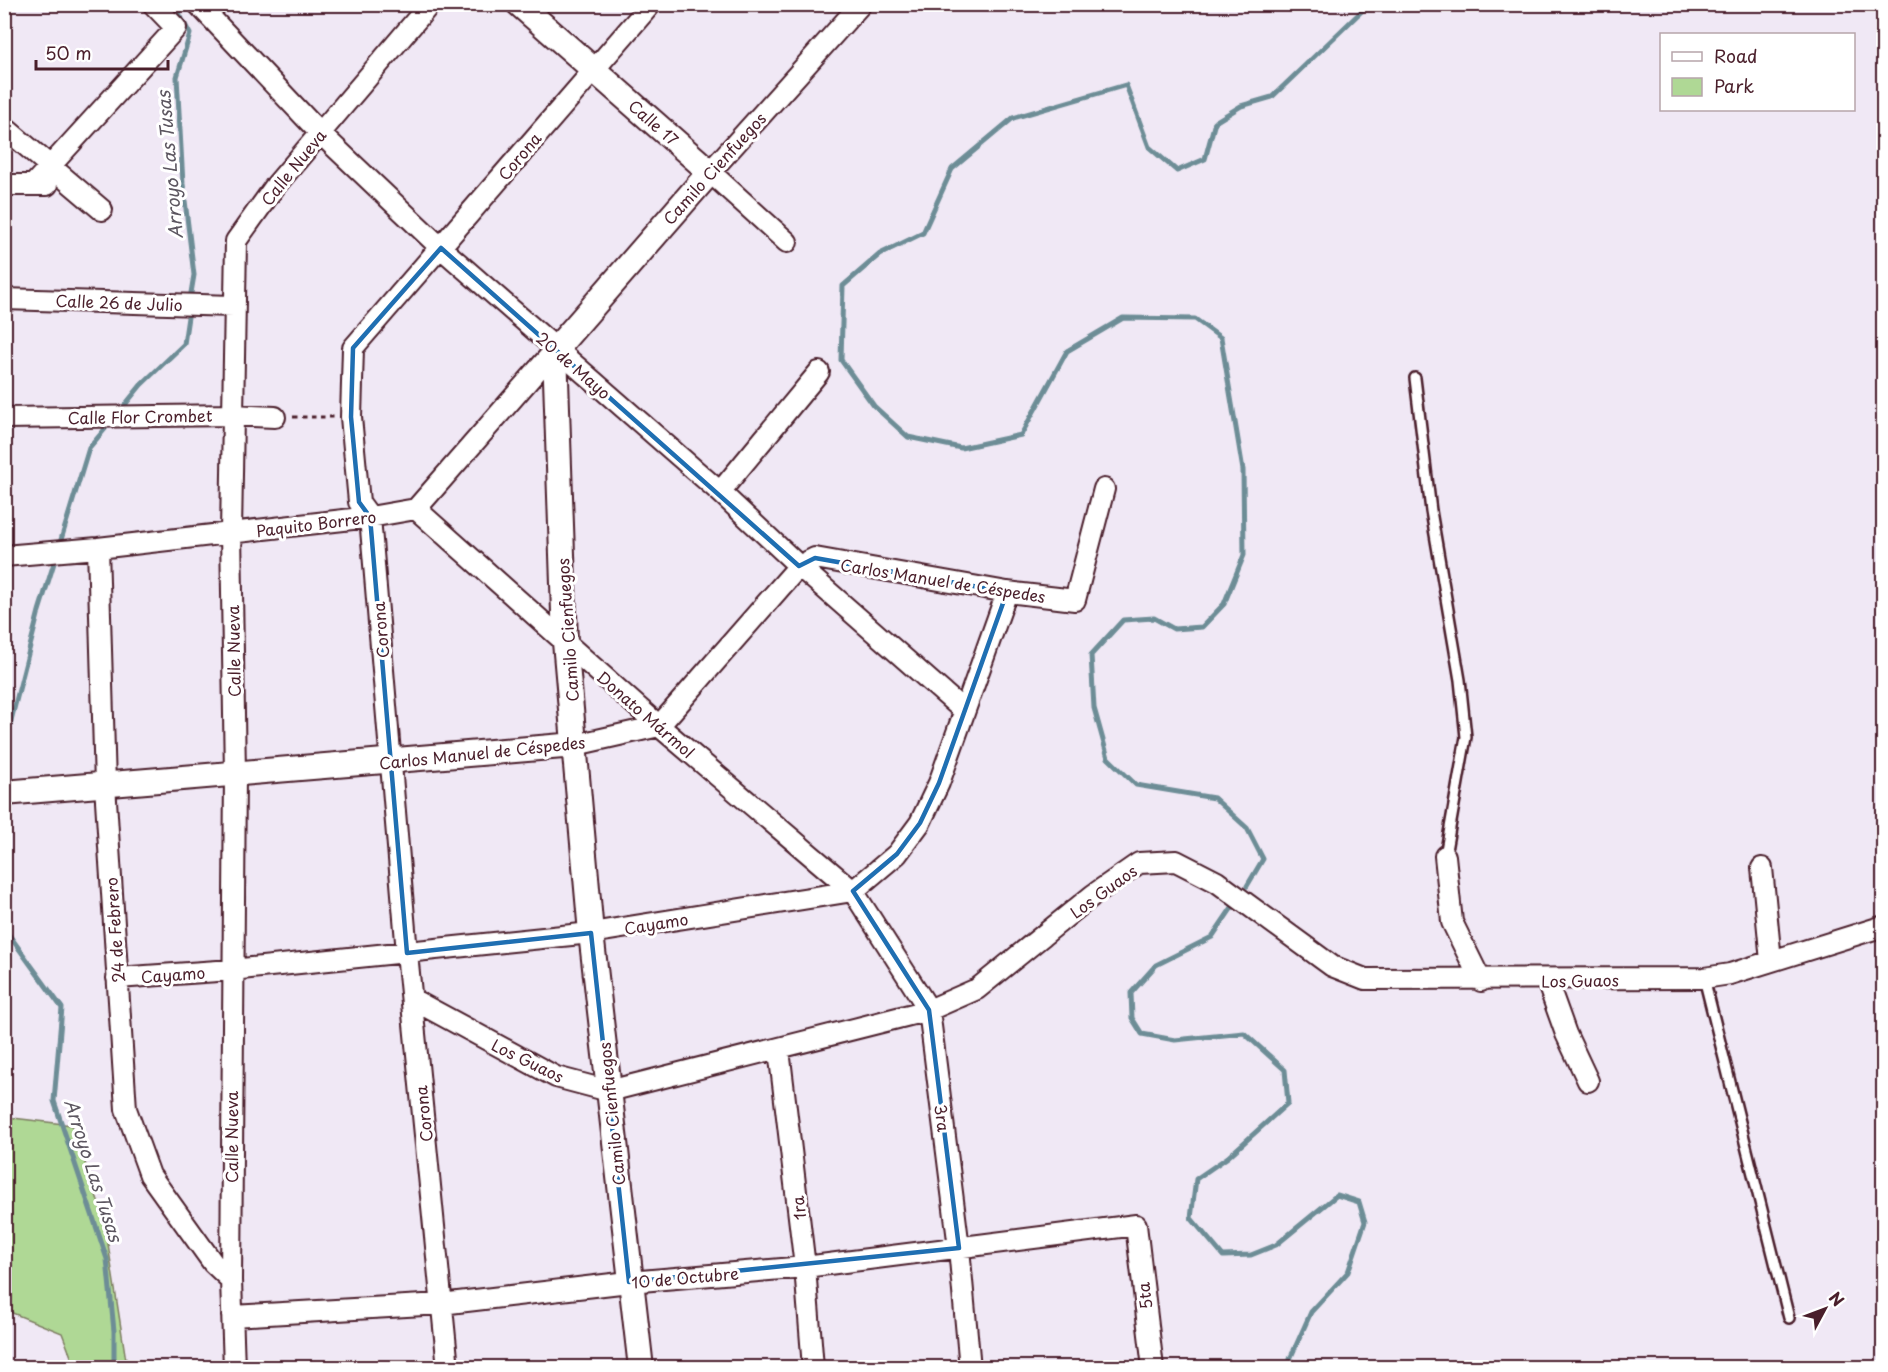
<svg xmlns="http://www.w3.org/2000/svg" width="1888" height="1372" font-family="'Playpen Sans',sans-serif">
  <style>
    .green { fill: #afd895; stroke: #7c7c60; stroke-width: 1.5 }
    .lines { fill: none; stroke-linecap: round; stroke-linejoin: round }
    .stream { stroke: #6d8d96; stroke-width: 5 }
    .service-casing { stroke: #4a1f2b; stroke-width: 14 }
    .minor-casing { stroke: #4a1f2b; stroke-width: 24 }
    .tertiary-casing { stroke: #4a1f2b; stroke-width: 28 }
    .path { stroke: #4a1f2b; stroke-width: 3; stroke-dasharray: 4.5 4.5; stroke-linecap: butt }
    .service { stroke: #fff; stroke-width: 9 }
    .minor { stroke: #fff; stroke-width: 20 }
    .tertiary { stroke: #fff; stroke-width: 24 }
    .marked { fill: none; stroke: #1f6fb2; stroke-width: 4.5; stroke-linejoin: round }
    .labels { text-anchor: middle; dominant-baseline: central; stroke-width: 6; stroke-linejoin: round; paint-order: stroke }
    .street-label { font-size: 16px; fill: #4a1f2b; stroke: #fff }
    .water-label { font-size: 18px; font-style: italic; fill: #5c5660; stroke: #fff }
  </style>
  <rect width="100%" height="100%" fill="#f0e8f5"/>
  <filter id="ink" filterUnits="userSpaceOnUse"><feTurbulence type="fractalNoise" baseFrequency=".0167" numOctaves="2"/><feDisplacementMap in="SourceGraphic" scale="12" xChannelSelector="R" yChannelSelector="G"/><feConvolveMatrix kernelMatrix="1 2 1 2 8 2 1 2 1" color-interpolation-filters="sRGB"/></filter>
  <g filter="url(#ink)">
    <path class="green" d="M4 1117 72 1125 104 1218 127 1367H75L62 1333 5 1310Z"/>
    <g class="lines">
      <path class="stream" d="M174 4 190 34 177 77 183 184 194 275 191 293
        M120 411 141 385 184 344 188 317
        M60 543 89 448 105 429
        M4 748 39 611 54 563
        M1247 886 1263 859 1247 828 1214 798 1136 785 1108 758 1094 708 1091 655 1123 620 1154 618 1174 629 1202 627 1224 604 1244 555 1243 470 1221 338 1195 319 1123 318 1067 351 1021 435 961 448 908 437 874 406 841 360 843 286 880 254 923 233 952 169 1013 118 1126 85 1149 147 1177 171 1205 159 1215 122 1241 106 1272 97 1369 4
        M1233 906 1212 937 1156 965 1131 993 1132 1018 1142 1034 1175 1040 1244 1033 1285 1070 1288 1103 1228 1157 1196 1179 1191 1218 1223 1256 1251 1255 1276 1245 1337 1195 1359 1202 1365 1222 1348 1272 1311 1312 1290 1359 1300 1368
        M4 928 62 1008 54 1101 107 1259 114 1331V1368"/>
      <defs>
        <path id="service" d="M1415 378 1431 511 1460 680 1466 737 1445 856
          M1704 978 1789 1318"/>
        <path id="minor" d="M198 4 319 132 441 248 720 492 799 566 963 710
          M4 127 102 210
          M4 185H47
          M33 185 176 28 153 4
          M787 242 710 172 861 4
          M4 299 233 306
          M4 418 233 415 275 417
          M720 492 819 372
          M416 509 659 726 853 891 929 1010 959 1248 970 1368
          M98 548 105 785 126 1109 150 1175 213 1263 231 1280
          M4 556 98 548 370 517 416 509 555 350
          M575 745 659 726 799 566 815 558 1007 592 1075 600 1104 489
          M1445 856 1452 922 1481 981
          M1762 868 1771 961
          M117 978 232 970 591 933 853 891 897 854 920 823 939 783 1007 592
          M1547 981 1566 1034 1588 1081
          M412 999 556 1077 609 1091 929 1010 977 989 1093 895 1139 863 1176 861 1217 882 1332 966 1365 979 1704 978 1730 974 1884 926
          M779 1050 805 1267 813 1368
          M232 1316 441 1304 629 1282 805 1267 1136 1225 1153 1368
          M234 1368 231 1280 235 774 231 532 236 241 276 185 430 4
          M448 1368 407 953 370 517 359 502 351 417 353 348 651 4"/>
        <path id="tertiary" d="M519 4 710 172 555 350 565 642 591 933 641 1368
          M4 793 575 745"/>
      </defs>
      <use href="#service" class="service-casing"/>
      <use href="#minor" class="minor-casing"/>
      <use href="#tertiary" class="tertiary-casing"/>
      <path class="path" d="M293 417H334"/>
      <use href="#service" class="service"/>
      <use href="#minor" class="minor"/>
      <use href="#tertiary" class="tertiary"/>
    </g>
  </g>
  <path class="marked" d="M441 248 799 566 815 558 1007 592 939 783 920 823 897 854 853 891 929 1010 959 1248 629 1282 591 933 407 953 370 517 359 502 351 417 353 348Z"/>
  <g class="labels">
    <g class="street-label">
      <text transform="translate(654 122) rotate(41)">Calle 17</text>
      <text transform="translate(519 156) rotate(-50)">Corona</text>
      <text transform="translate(293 167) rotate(-51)">Calle Nueva</text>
      <text transform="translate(714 168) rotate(-48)">Camilo Cienfuegos</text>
      <text transform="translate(119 302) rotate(2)">Calle 26 de Julio</text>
      <text transform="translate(574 365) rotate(41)">20 de Mayo</text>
      <text transform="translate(140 416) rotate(-1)">Calle Flor Crombet</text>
      <text transform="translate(316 523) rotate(-7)">Paquito Borrero</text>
      <text transform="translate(943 580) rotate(9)">Carlos Manuel de Céspedes</text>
      <text transform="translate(380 630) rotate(-95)">Corona</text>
      <text transform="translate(567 630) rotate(-94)">Camilo Cienfuegos</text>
      <text transform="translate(233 651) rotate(-91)">Calle Nueva</text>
      <text transform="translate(646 714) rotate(41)">Donato Mármol</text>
      <text transform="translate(482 752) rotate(-6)">Carlos Manuel de Céspedes</text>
      <text transform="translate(1103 891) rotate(-36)">Los Guaos</text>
      <text transform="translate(656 923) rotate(-9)">Cayamo</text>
      <text transform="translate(114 930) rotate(-94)">24 de Febrero</text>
      <text transform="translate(173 974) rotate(-4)">Cayamo</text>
      <text transform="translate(1580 980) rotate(-1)">Los Guaos</text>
      <text transform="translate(528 1060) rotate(26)">Los Guaos</text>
      <text transform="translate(423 1114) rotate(-96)">Corona</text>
      <text transform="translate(611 1114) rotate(-96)">Camilo Cienfuegos</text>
      <text transform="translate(943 1118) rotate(83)">3ra</text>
      <text transform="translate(231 1137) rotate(-90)">Calle Nueva</text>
      <text transform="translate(798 1208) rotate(-97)">1ra</text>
      <text transform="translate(685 1277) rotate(-5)">10 de Octubre</text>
      <text transform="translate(1144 1296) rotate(-97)">5ta</text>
    </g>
    <g class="water-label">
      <text transform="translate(169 165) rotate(-95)">Arroyo Las Tusas</text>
      <text transform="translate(94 1170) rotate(72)">Arroyo Las Tusas</text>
    </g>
  </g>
  <rect width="1888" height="1372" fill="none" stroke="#fff" stroke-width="24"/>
  <rect x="12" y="12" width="1864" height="1348" fill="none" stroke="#4a1f2b" stroke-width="2" filter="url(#ink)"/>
  <rect x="1660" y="33" width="195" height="78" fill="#ffffff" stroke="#b7a5aa" stroke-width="1.5"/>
  <rect x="1672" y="52" width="30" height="9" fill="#ffffff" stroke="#b7a5aa" stroke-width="1.5"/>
  <text x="1714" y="63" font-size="18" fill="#4a1f2b">Road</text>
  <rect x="1672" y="78" width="30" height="18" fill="#afd895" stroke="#b7a5aa" stroke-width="1.5"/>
  <text x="1714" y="93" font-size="18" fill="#4a1f2b">Park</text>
  <g transform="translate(1825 1309) rotate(49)" stroke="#ffffff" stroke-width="4.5" paint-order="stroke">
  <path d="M0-4.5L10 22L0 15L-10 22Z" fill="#4a1f2b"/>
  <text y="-9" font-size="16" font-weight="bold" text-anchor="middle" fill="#4a1f2b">N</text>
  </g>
  <path d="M36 60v9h132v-9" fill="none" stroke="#4a1f2b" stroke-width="3"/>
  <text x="45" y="60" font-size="18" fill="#4a1f2b" stroke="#ffffff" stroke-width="4.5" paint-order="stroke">50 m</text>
</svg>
